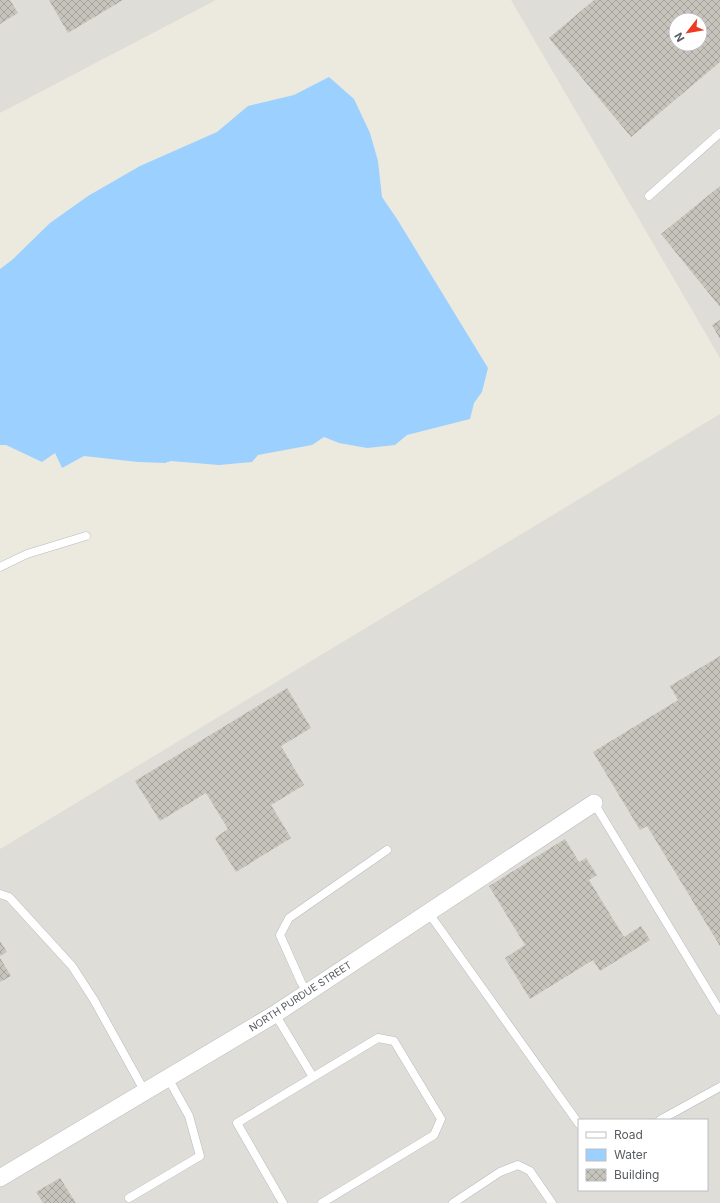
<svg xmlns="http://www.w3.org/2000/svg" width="720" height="1203" font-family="Inter,sans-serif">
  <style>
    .industrial { fill: #dfddd7; fill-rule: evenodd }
    .water { fill: #9cd0ff }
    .building { fill: url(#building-cross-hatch); fill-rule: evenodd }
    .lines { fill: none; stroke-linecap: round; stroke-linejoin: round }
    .service-casing { stroke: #b7babf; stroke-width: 9 }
    .minor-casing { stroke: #b7babf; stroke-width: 18 }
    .service { stroke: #fff; stroke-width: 8 }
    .minor { stroke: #fff; stroke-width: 17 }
    .labels { text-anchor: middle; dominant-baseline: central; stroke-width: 3; stroke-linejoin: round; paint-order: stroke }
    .street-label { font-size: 10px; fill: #585c61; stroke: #fff }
  </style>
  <defs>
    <pattern id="building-cross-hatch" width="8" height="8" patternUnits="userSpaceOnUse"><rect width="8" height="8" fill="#c7c4bc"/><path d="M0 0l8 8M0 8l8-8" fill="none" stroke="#a4a29c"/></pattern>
  </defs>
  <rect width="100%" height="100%" fill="#eceadf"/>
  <path class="industrial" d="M0 0H216L0 113Z
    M511 0H720V358ZM676 20H700V44H676Z
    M720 414V1203H0V849ZM579 1120H707V1190H579Z"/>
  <path class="water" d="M329 77 354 99 370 133 378 161 382 197 397 219 488 368 482 392 474 403 470 419 407 435 395 445 367 448 339 443 324 437 312 445 258 455 252 462 219 465 171 461 165 463 138 462 84 456 62 468 55 453 42 462 6 445H0V269L12 260 50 223 88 196 140 166 217 132 248 106 294 95Z"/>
  <path class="building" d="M0 0H10L18 13 0 24Z
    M49 0H123L68 33Z
    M594 0H720V62L631 137 549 38ZM676 20H700V44H676Z
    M720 186V307L661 234Z
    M720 320V339L712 325Z
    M720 656V946L647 826 640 830 593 752 678 700 670 686Z
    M287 688 311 728 281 746 304 785 271 805 291 838 236 872 215 838 228 829 206 793 160 821 135 781Z
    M565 839 579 862 586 858 597 875 589 880 624 937 641 926 650 940 600 971 593 960 530 999 505 958 525 945 489 886Z
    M0 941 7 952 0 956Z
    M0 958 11 976 0 982Z
    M60 1178 76 1203H43L36 1192Z"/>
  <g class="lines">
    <defs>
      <path id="service" d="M649 196 720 133
        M0 567 27 554 86 536
        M594 803 720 1011
        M0 894 9 897 72 966 94 1000 145 1092
        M428 912 579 1124
        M307 992 301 982 280 935 289 918 387 850
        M275 1014 313 1077
        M660 1120 720 1087
        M129 1198 200 1156 189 1116 168 1078
        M283 1203 237 1123 378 1038 394 1041 441 1119 434 1135 322 1203
        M453 1203 500 1172 518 1165 530 1171 552 1203"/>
      <path id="minor" d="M0 1178 275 1014 594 803"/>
    </defs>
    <use href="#service" class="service-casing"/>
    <use href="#minor" class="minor-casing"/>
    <use href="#service" class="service"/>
    <use href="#minor" class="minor"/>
  </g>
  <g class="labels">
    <g class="street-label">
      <text transform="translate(300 996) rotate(-33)">NORTH PURDUE STREET</text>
    </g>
  </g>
  <rect x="578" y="1119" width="130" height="72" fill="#ffffff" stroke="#bcbec0"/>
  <rect x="586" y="1132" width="20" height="6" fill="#ffffff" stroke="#bcbec0"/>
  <text x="614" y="1139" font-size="12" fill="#585c61">Road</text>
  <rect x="586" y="1149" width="20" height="12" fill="#9cd0ff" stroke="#bcbec0"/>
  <text x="614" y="1159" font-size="12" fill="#585c61">Water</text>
  <rect x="586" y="1169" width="20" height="12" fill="url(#building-cross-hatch)" stroke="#bcbec0"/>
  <text x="614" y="1179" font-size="12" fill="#585c61">Building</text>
  <g transform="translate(688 32) rotate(239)"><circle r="19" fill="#ffffff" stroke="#bcbec0"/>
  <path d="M0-3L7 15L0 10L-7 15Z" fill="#ee3a23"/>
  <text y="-6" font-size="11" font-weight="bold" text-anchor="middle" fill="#585c61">N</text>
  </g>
</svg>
